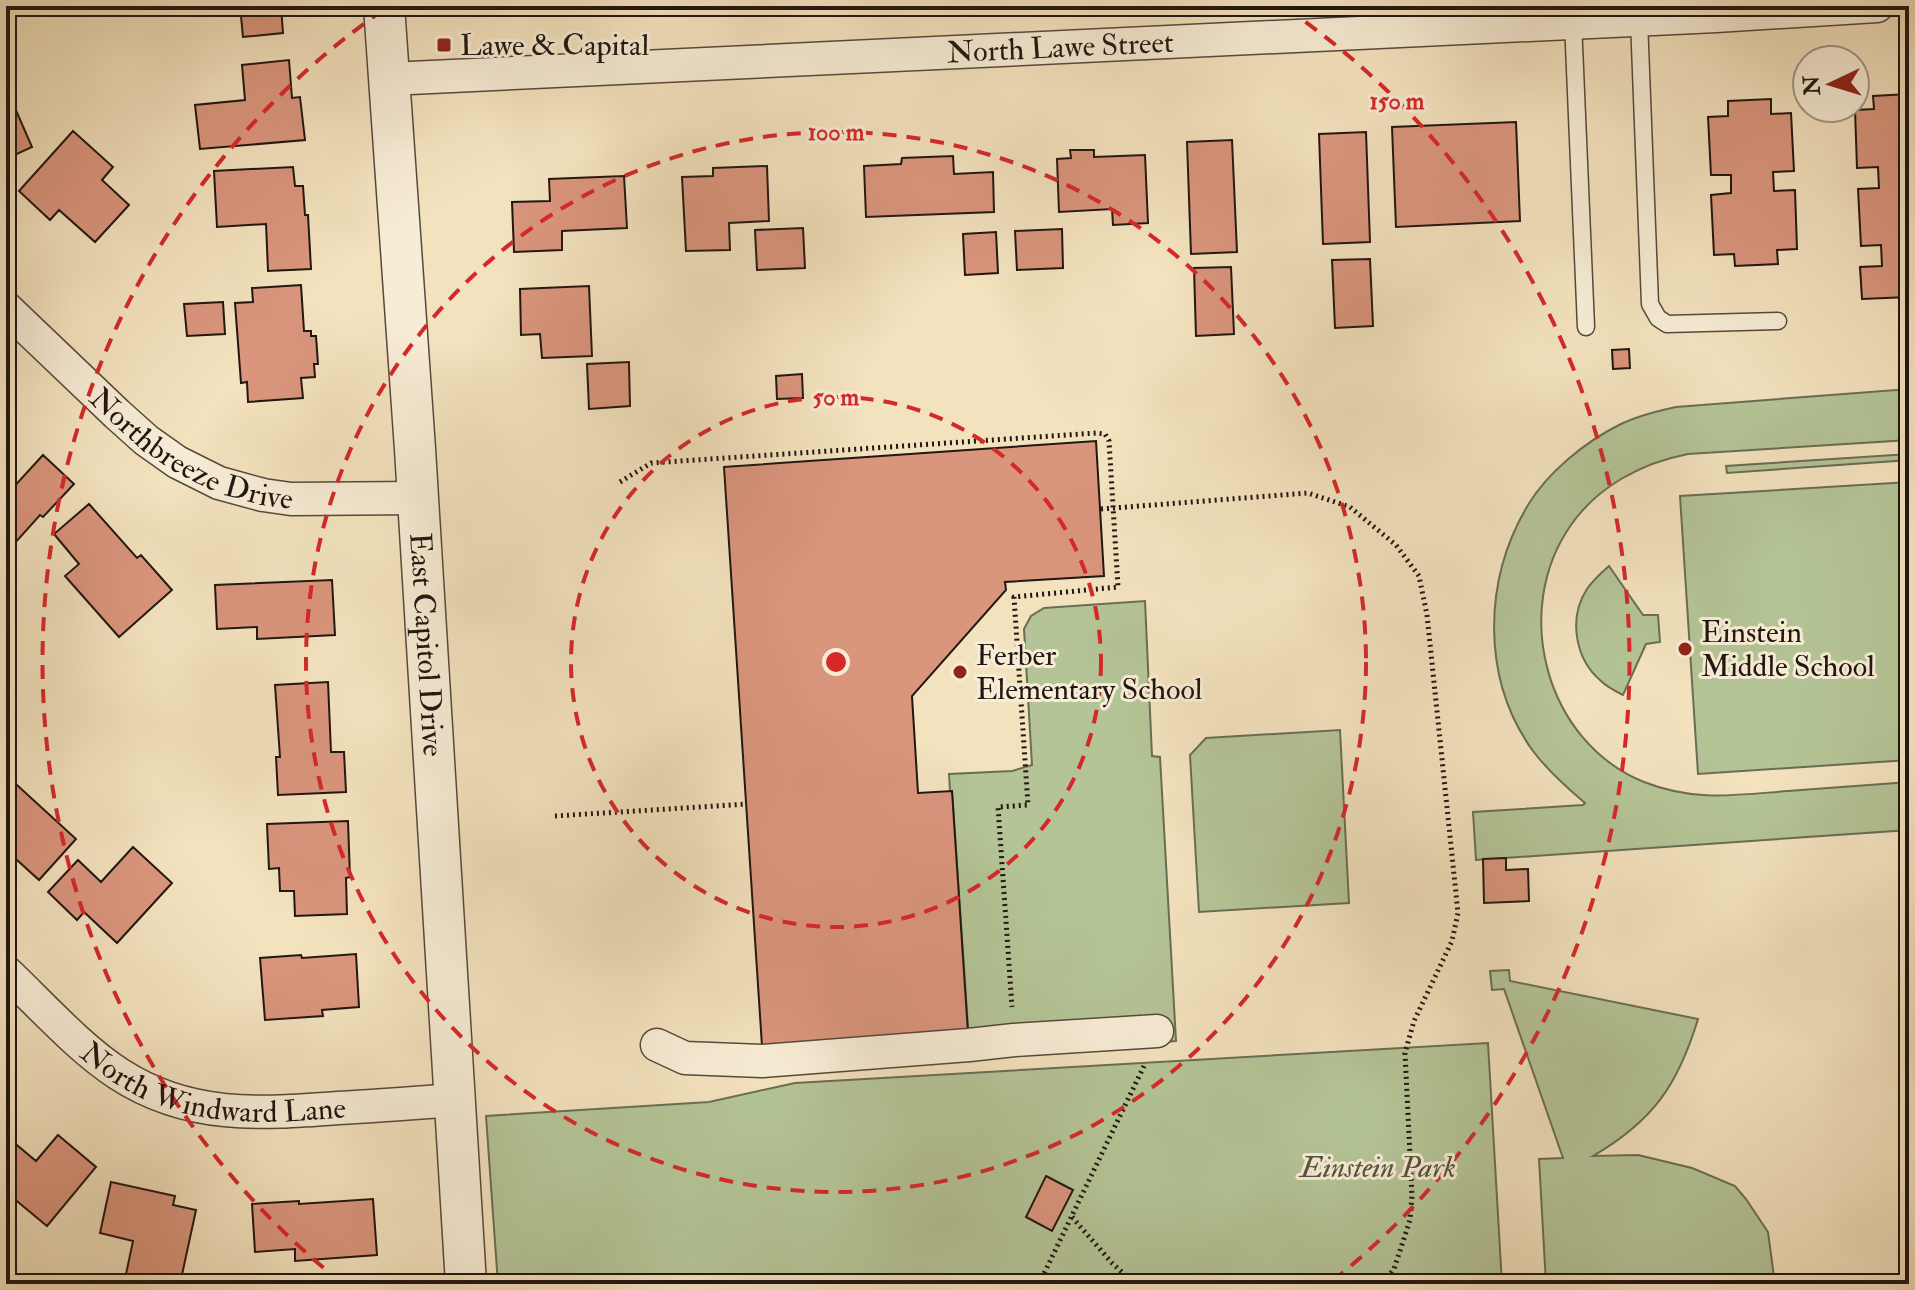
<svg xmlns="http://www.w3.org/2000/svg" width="1915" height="1290" font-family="'IM FELL Double Pica',serif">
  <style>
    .green { fill: #b4c496; stroke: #6a6d54; stroke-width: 2 }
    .building { fill: #da957d; stroke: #211611; stroke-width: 2 }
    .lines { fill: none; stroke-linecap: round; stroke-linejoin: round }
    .service-casing { stroke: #56493c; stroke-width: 19 }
    .minor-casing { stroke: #56493c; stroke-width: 35 }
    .tertiary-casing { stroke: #56493c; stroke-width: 43 }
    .path { stroke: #211611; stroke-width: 5; stroke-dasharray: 2 4; stroke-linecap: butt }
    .service { stroke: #f7ecd5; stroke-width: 16 }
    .minor { stroke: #f7ecd5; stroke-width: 32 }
    .tertiary { stroke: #f7ecd5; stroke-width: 40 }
    .ring { fill: none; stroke: #d62828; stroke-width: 4; stroke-dasharray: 14 10 }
    .poi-dot { fill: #8f2418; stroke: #f7ecd5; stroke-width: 3 }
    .labels { text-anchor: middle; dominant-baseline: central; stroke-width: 6; stroke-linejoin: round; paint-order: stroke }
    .poi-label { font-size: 30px; fill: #211611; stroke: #f7ecd5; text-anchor: start }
    .street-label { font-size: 30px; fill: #211611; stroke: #f7ecd5 }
    .park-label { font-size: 30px; font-style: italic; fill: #545340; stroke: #f7ecd5 }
    .centre { fill: #d62828; stroke: #f7ecd5; stroke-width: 4 }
    .ring-label { font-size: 24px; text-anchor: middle; font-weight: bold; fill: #d62828; stroke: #f7ecd5; stroke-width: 6; stroke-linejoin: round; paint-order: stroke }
  </style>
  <rect width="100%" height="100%" fill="#f3e2be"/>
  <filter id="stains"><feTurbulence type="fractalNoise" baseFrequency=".0025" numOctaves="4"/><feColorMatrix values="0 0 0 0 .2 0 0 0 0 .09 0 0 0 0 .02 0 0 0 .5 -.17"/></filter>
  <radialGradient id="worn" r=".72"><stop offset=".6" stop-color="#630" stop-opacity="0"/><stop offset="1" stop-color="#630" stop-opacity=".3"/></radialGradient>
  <path class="green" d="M1909 389V440L1688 454C1642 463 1598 486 1571 525 1511 610 1545 742 1644 782 1695 802 1735 795 1788 791 1828 788 1869 785 1909 782V830L1476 860 1473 812 1583 805 1585 803C1566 787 1548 771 1533 751 1481 679 1483 580 1528 505 1548 472 1585 442 1619 425 1637 416 1657 411 1676 407Z
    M1909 454V460L1727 473 1726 466Z
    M1909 482V760L1698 774 1680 496Z
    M1609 566 1643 615H1658L1660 642 1646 644 1623 695C1615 691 1607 687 1601 681 1575 659 1568 618 1587 589 1593 580 1601 573 1609 566Z
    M1145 601 1152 756 1160 757 1176 1041 970 1056 952 792 950 791 949 774 1012 771 1032 765 1024 629 1031 616 1044 608Z
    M1340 730 1349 903 1199 912 1190 755 1206 738Z
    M1509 970 1510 981 1698 1019C1678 1085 1653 1121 1593 1156L1638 1155 1692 1168 1735 1186 1746 1199 1768 1232 1775 1284H1546L1539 1159 1563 1158 1504 989 1492 990 1490 971Z
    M1488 1043 1502 1284H498L486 1116 709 1102 795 1083Z"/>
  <path class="building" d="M6 6H45L43 14Z
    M240 6H281L283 33 243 37Z
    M289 60 292 98 300 97 305 140 200 149 195 105 245 100 242 65Z
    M1909 94V297L1862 299 1860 267 1882 266 1881 245 1861 246 1858 189 1879 188 1878 167 1857 168 1855 110 1874 109 1873 96Z
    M1771 99V114L1791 113 1794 171 1773 172 1774 191 1795 190 1797 249 1777 250 1778 264 1735 266 1734 254 1714 255 1711 195 1731 193V175H1711L1708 117 1728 116V101Z
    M15 108 32 147 6 159V111Z
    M1516 122 1520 221 1396 227 1392 127Z
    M73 131 113 167 102 180 129 205 95 242 59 210 50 220 19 191Z
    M1366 132 1370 242 1323 244 1319 134Z
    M1232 140 1237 252 1191 254 1187 142Z
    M1070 150H1094V157L1145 155 1148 223 1113 225 1112 209 1059 212 1057 159 1071 158Z
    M953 156 954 174 993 172 994 212 866 217 864 166 901 164 902 158Z
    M767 166 769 221 729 223 730 250 686 251 682 177 713 176V168Z
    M293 167 295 186H303L305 215H308L311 269 268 271 266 224 217 227 214 171Z
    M624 176 627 228 562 231V250L514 252 512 202 550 201 549 179Z
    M803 228 805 268 757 270 755 230Z
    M1062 229 1063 268 1017 270 1015 231Z
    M996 232 998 273 965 275 963 234Z
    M1370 259 1373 326 1335 328 1332 260Z
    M1231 267 1234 334 1196 336 1194 268Z
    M301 285 304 331H311V336H316L318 364H314L315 377 301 378 303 398 248 402 247 382 241 383 235 303 253 302 252 288Z
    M589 286 592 356 542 358 540 334 521 335 520 289Z
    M223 302 225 334 187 336 184 304Z
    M1629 349 1630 368 1613 369 1612 350Z
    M629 362 630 406 589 409 587 364Z
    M802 374 803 398 777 399 776 376Z
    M1096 441 1104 576 1005 582 1006 590 912 696 918 793 952 791 968 1033 762 1046 724 467Z
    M43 455 74 484 43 517 40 515 6 553V486L11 490Z
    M89 504 137 558 141 555 172 590 119 637 65 576 79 564 54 534Z
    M332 580 335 635 257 639V627L217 629 215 585Z
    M328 682 331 752H344L346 792 278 795 276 757H280L275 685Z
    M6 775 76 839 39 880 6 850Z
    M348 821 350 877 346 878 347 914 295 916 294 891H280L279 868 269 869 267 824Z
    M133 847 172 883 117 943 84 912 77 920 48 892 78 860 101 882Z
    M1506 858V870L1528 869 1529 901 1484 903 1483 859Z
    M356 954 359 1007 322 1010 323 1016 265 1020 260 958 301 955 302 958Z
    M58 1135 96 1167 47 1226 6 1192V1136L36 1161Z
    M1046 1176 1073 1190 1052 1231 1026 1217Z
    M111 1182 175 1196 173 1205 196 1210 180 1284H150L125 1279 133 1241 100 1233Z
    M373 1199 377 1255 295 1261V1249L255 1252 252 1204 299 1201V1204Z"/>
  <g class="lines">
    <defs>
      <path id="service" d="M1639 20 1650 304 1658 318 1667 324 1778 321
        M1573 22 1586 327"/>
      <g id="minor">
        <path id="s1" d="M389 79 1716 16 1877 6"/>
        <path id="s2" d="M6 308 117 414 146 440 177 462 219 483 263 495 291 499 417 498"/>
        <path id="s3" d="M6 972C42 1006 79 1048 119 1074 188 1119 260 1114 338 1108 376 1106 415 1103 454 1100"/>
        <path d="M657 1045 685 1058 762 1061 969 1045 1014 1040 1157 1031"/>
      </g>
      <g id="tertiary">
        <path id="s4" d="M384 6 415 449 466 1284"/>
      </g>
    </defs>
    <use href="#service" class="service-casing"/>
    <use href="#minor" class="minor-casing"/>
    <use href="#tertiary" class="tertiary-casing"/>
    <path class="path" d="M620 482 651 463 1096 433 1105 434 1109 441 1118 587 1014 597 1028 805 998 807 1012 1007
      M1101 509 1308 493 1350 507 1396 545 1419 576 1427 615 1458 913 1452 941 1414 1021 1405 1053 1412 1196 1410 1220 1394 1269 1383 1284
      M555 816 747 804
      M1072 1217 1112 1263 1135 1284
      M1039 1284 1144 1066"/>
    <use href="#service" class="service"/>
    <use href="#minor" class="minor"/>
    <use href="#tertiary" class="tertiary"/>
  </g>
  <g class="ring">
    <circle cx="836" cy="662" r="265"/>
    <circle cx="836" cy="662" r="530"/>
    <path d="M342 1283A794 794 0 0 1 386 8M1286 8A794 794 0 0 1 1330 1283"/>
  </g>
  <g class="poi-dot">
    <rect x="436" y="37" width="16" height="16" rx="4"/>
    <circle cx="1685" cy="649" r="8"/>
    <circle cx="960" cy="672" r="8"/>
  </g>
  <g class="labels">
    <g class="poi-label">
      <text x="460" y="45">Lawe &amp; Capital</text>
      <text x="1701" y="632">Einstein<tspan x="1701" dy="34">Middle School</tspan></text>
      <text x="976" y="655">Ferber<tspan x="976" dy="34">Elementary School</tspan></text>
    </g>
    <g class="street-label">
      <text stroke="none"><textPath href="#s1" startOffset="672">North Lawe Street</textPath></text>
      <text stroke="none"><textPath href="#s2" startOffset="238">Northbreeze Drive</textPath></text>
      <text stroke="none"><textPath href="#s4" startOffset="640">East Capitol Drive</textPath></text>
      <text stroke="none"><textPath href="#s3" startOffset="248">North Windward Lane</textPath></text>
    </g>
    <g class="park-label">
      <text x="1378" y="1167">Einstein Park</text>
    </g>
  </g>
  <circle cx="836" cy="662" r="12" class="centre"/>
  <g class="ring-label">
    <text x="1397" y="109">150 m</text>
    <text x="836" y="140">100 m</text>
    <text x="836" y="405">50 m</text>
  </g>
  <rect width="1915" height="1290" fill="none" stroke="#f3e2be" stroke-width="32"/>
  <rect x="8" y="8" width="1899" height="1274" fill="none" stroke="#211611" stroke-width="4"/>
  <rect x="16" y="16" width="1883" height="1258" fill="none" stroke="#211611" stroke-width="2"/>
  <g transform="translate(1831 84) rotate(266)"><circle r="38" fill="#f7ecd5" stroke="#a19687" stroke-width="2"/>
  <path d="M0-6L14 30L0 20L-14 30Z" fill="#8f2418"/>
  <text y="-12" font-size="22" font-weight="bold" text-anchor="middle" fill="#211611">N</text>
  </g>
  <rect width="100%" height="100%" filter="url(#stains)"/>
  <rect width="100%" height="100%" fill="url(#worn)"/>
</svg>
